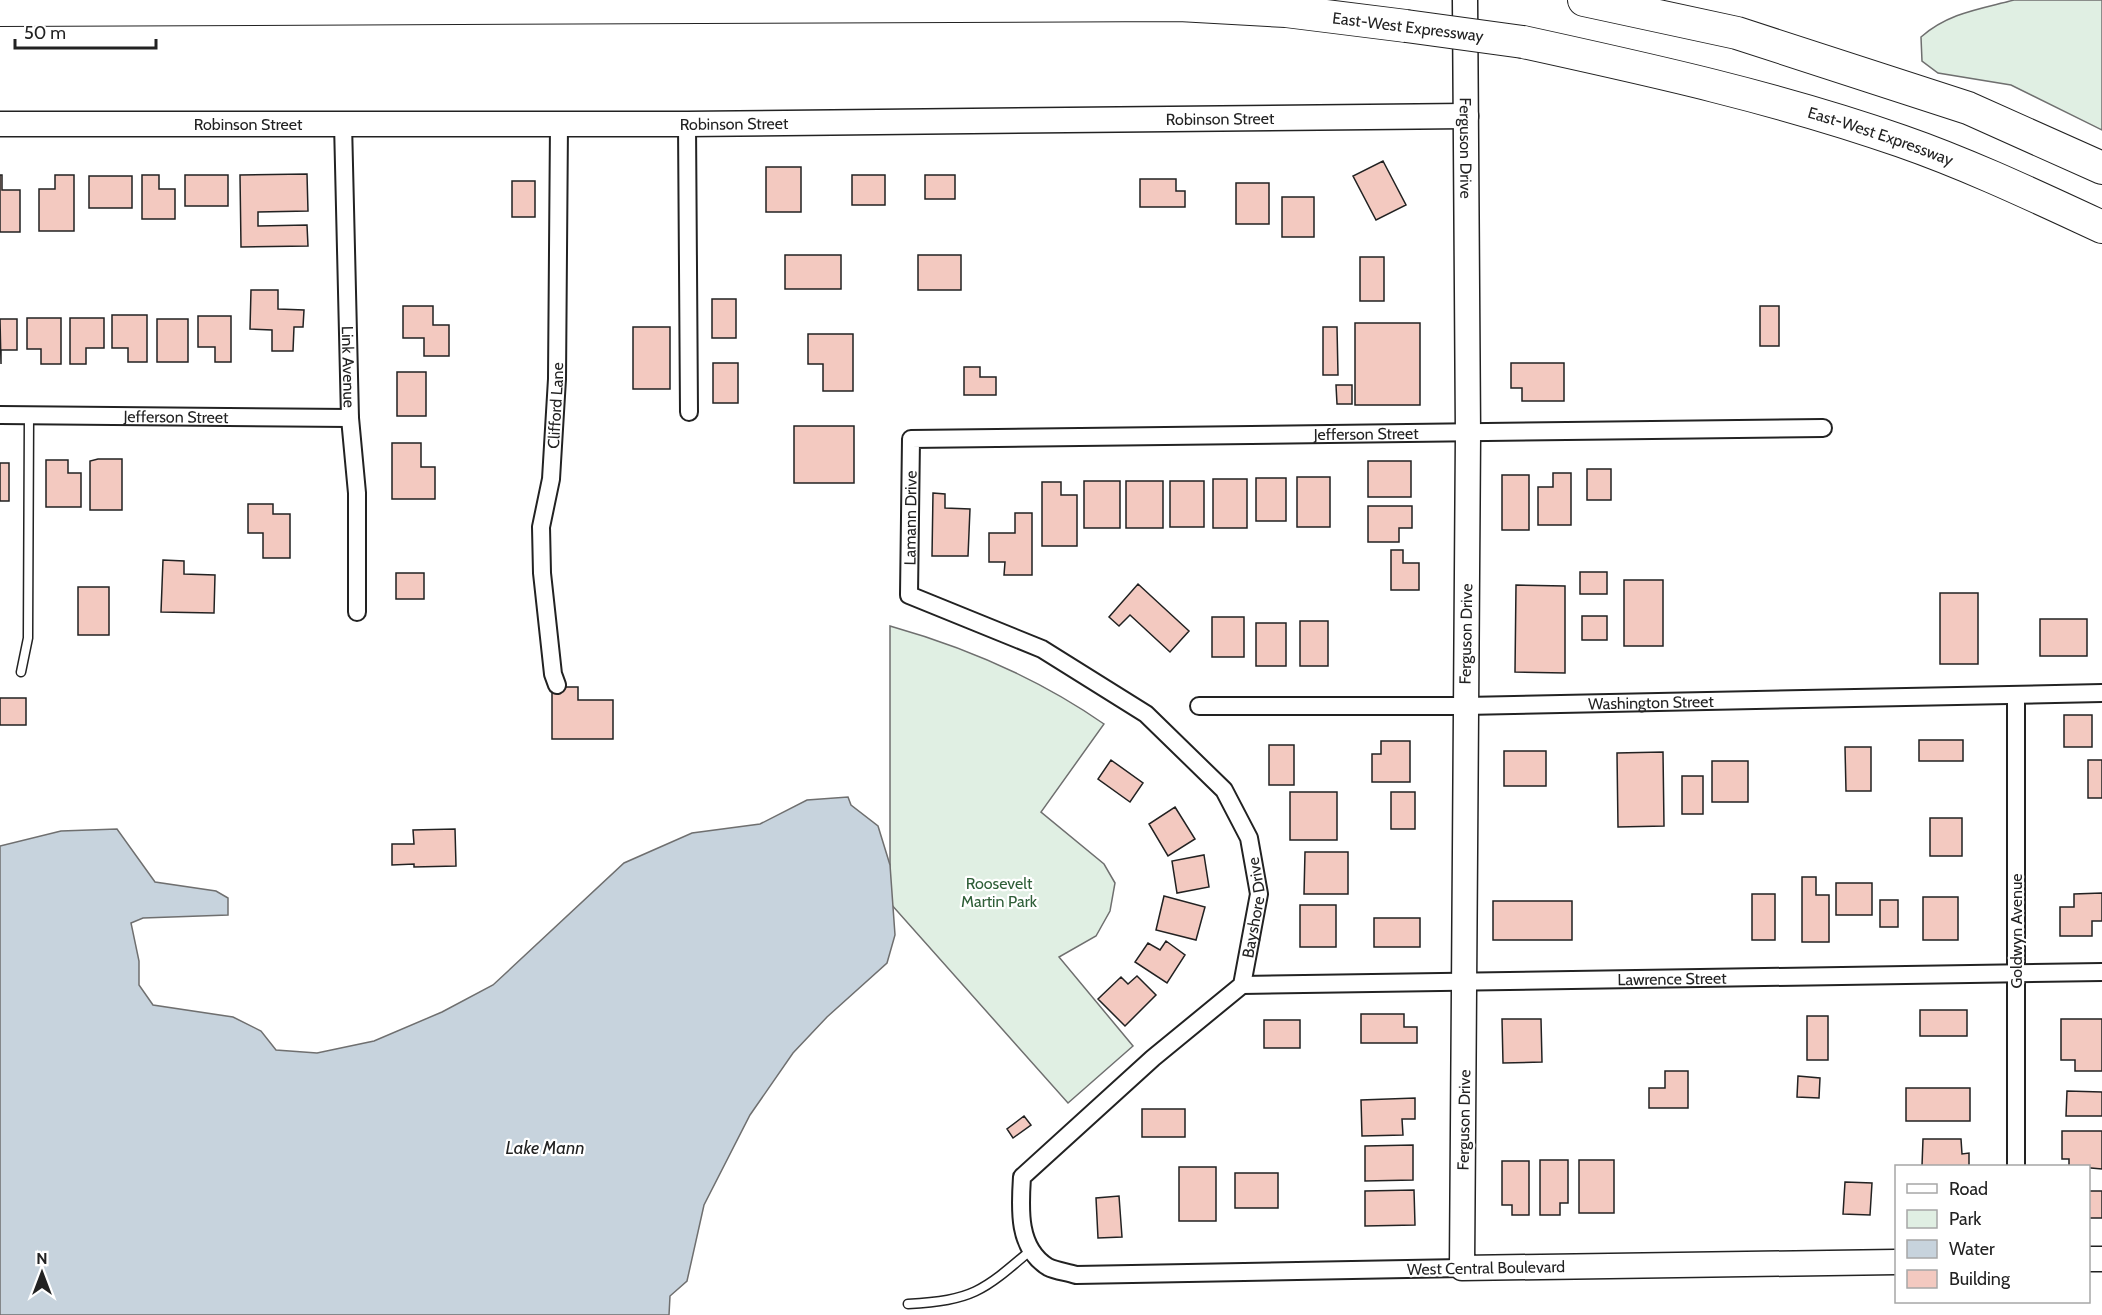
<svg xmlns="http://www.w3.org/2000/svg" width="2102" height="1315" font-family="Cabin,sans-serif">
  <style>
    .green { fill: #e0efe3; stroke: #6f6f6f; stroke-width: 1.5 }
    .water { fill: #c7d3dd; stroke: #6f6f6f; stroke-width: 1.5 }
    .building { fill: #f3c9c0; stroke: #222; stroke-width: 1.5 }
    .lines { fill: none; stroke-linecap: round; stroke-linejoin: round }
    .lane-casing { stroke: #222; stroke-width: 11 }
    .street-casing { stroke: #222; stroke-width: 20 }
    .secondary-casing { stroke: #222; stroke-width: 27 }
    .highway-casing { stroke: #222; stroke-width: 34 }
    .lane { stroke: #fff; stroke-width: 8 }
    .street { stroke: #fff; stroke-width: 16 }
    .secondary { stroke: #fff; stroke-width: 24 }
    .highway { stroke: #fff; stroke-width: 32 }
    .highway-bridge-casing { stroke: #222; stroke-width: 34; stroke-linecap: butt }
    .highway-bridge { stroke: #fff; stroke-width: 32 }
    .labels { text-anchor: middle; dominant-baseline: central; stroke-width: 4.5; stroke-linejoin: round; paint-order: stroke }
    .street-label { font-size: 16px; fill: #222; stroke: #fff }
    .park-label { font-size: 16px; fill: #2f5e38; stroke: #fff }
    .water-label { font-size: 18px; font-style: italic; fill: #222; stroke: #fff }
  </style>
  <rect width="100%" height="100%" fill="#fff"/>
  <path class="green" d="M2014 0H2102V130L2011 85 1938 73 1922 61 1921 37C1948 13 1980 9 2014 0Z
    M890 626C968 648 1038 678 1104 724L1041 812 1104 864 1115 883 1110 911 1096 936 1059 957 1133 1046 1068 1103 890 903Z"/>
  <path class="water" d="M848 797 851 805 878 826 890 865 895 935 887 963 827 1017 793 1053 750 1115 704 1205 687 1281 670 1296 669 1315H0V846L61 831 117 829 155 882 216 891 228 898V915L143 918 131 923 139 961V985L153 1005 233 1017 261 1031 276 1050 317 1053 374 1041 442 1012 493 985 624 863 692 833 760 824 807 800Z"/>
  <path class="building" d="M1383 161 1406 205 1376 220 1353 176Z
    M766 167H801V212H766Z
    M307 174 308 211 258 212V226L307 225 308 246 241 247 240 175Z
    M0 175H2V190H20V232H0Z
    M55 175H74V231H39V189H55Z
    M142 175H159V189H175V219H142Z
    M185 175H228V206H185Z
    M852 175H885V205H852Z
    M925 175H955V199H925Z
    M89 176H132V208H89Z
    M1140 179H1176V191H1185V207H1140Z
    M512 181H535V217H512Z
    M1236 183H1269V224H1236Z
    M1282 197H1314V237H1282Z
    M785 255H841V289H785Z
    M918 255H961V290H918Z
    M1360 257H1384V301H1360Z
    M251 290H278V309L304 310 303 327H294L293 351H272V330L250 329Z
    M712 299H736V338H712Z
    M403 306H433V325H449V356H424V338H403Z
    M1760 306H1779V346H1760Z
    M112 315H147V362H128V348H112Z
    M198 316H231V362H215V347H198Z
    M27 318H61V364H41V349H27Z
    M70 318H104V348H86V364H70Z
    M0 319H17V350H1V364Z
    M157 319H188V362H157Z
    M1355 323H1420V405H1355Z
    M633 327H670V389H633Z
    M1323 327H1337L1338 375H1323Z
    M808 334H853V391H823V364H808Z
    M713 363H738V403H713Z
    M1511 363H1564V401H1522V388H1511Z
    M964 367H980V377H996V395H964Z
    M397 372H426V416H397Z
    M1336 385H1352V404H1337Z
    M794 426H854V483H794Z
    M392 443H421V467H435V499H392Z
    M98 459H122V510H90V461Z
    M46 460H68V473H81V507H46Z
    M1368 461H1411V497H1368Z
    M0 463H9V501H0Z
    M1587 469H1611V500H1587Z
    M1553 473H1571V525H1538V487H1553Z
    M1502 475H1529V530H1502Z
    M1297 477H1330V527H1297Z
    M1256 478H1286V521H1256Z
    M1213 479H1247V528H1213Z
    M1084 481H1120V528H1084Z
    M1126 481H1163V528H1126Z
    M1170 481H1204V527H1170Z
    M1042 482H1061V495H1077V546H1042Z
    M933 493 945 494V508L970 509 968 556H932Z
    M248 504H273V514H290V558H263V533H248Z
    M1368 506H1412V528H1399V542H1368Z
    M1015 513H1032V575H1004L1005 562H989V533H1015Z
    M1391 550H1403V563H1419V590H1391Z
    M163 560 184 561V574L215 575 214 613 161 612Z
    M1580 572H1607V594H1580Z
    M396 573H424V599H396Z
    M1624 580H1663V646H1624Z
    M1138 584 1189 631 1170 652 1130 615 1119 626 1109 617Z
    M1516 585 1565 586V673L1515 672Z
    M78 587H109V635H78Z
    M1940 593H1978V664H1940Z
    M1582 616H1607V640H1582Z
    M1212 617H1244V657H1212Z
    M2040 619H2087V656H2040Z
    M1300 621H1328V666H1300Z
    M1256 623H1286V666H1256Z
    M552 687H578V700H613V739H552Z
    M0 698H26V725H0Z
    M2064 715H2092V747H2064Z
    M1919 740H1963V761H1919Z
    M1381 741H1410V782H1372V754H1381Z
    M1269 745H1294V785H1269Z
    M1845 747H1871V791H1846Z
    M1504 751H1546V786H1504Z
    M1663 752 1664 826 1618 827 1617 753Z
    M1111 760 1143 783 1130 802 1098 779Z
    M2088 760H2102V798H2088Z
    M1712 761H1748V802H1712Z
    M1682 776H1703V814H1682Z
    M1290 792H1337V840H1290Z
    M1391 792H1415V829H1391Z
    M1175 807 1195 839 1168 856 1149 824Z
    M1930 818H1962V856H1930Z
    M455 829 456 866 414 867V864L392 865V844H414L413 830Z
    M1305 852H1348V894H1304Z
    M1204 855 1209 887 1177 893 1172 861Z
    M1802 877H1816V895H1829V942H1802Z
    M1836 883H1872V915H1836Z
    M2102 893V921H2092V936H2060V907H2074V894Z
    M1752 894H1775V940H1752Z
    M1164 896 1205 907 1196 940 1156 930Z
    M1923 897H1958V940H1923Z
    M1880 900H1898V927H1880Z
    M1493 901H1572V940H1493Z
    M1300 905H1336V947H1300Z
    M1374 918H1420V947H1374Z
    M1166 941 1185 955 1167 983 1135 962 1148 943 1160 950Z
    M1137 976 1156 995 1125 1026 1098 999 1121 977 1128 984Z
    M1920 1010H1967V1036H1920Z
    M1361 1014H1404V1027H1417V1043H1361Z
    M1807 1016H1828V1060H1807Z
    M1502 1019H1541L1542 1062 1503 1063Z
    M2061 1019H2102V1071H2075V1060H2061Z
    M1264 1020H1300V1048H1264Z
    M1665 1071H1688V1108H1649V1088H1665Z
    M1798 1076 1820 1078 1819 1098 1797 1097Z
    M1906 1088H1970V1121H1906Z
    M2067 1091 2102 1092V1116H2066Z
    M1415 1098V1119H1402L1403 1135 1362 1136 1361 1100Z
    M1142 1109H1185V1137H1142Z
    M1024 1116 1031 1125 1013 1138 1007 1129Z
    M2062 1131H2102V1169L2069 1166V1159H2062Z
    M1923 1139H1961L1962 1154 1969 1153V1166H1922Z
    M1413 1145V1180L1365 1181V1146Z
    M1540 1160H1568V1203H1560V1215H1540Z
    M1579 1160H1614V1213H1579Z
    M1502 1161H1529V1215H1512V1205H1502Z
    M1179 1167H1216V1221H1179Z
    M1235 1173H1278V1208H1235Z
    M1845 1182 1872 1183 1870 1215 1843 1214Z
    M1414 1190 1415 1225 1365 1226V1191Z
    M2088 1191H2102V1218H2088Z
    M1119 1196 1122 1237 1098 1238 1096 1198Z"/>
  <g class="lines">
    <defs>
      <path id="lane" d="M21 672 28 638 29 416
        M908 1304C973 1300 982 1292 1031 1250"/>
      <g id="street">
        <path id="s1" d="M343 123 350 418 357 493V612"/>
        <path d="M687 124 689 412"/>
        <path id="s2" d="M0 415 350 418"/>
        <path id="s3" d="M557 685 553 674 542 573 541 527 551 479 557 379 559 124"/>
        <path d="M2016 695V1166"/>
        <path id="s4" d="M1199 706H1465L2102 693"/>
        <path id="s5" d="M1242 985 2102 972"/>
        <path id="s6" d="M1462 1268 1076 1275C1067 1272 1056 1271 1048 1267 1017 1248 1020 1208 1022 1177L1153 1058 1242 985 1259 894 1249 838 1224 790 1146 714 1042 649 909 595 911 439 1823 428"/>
      </g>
      <g id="secondary">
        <path id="s7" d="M1465 0 1468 434 1462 1268 1896 1262"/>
        <path id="s8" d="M0 124H687L1466 116"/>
        <path d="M2088 1259H2102"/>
      </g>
      <g id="highway">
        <path d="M1584 0 1737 33 1968 108 2102 168"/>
        <path d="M0 10 1179 5 1286 11 1406 26"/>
        <path id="s9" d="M1523 42C1651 70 1778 98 1901 141 1970 165 2037 197 2102 227"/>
      </g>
    </defs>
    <use href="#lane" class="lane-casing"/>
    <use href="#street" class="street-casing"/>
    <use href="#secondary" class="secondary-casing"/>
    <use href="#highway" class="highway-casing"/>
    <use href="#lane" class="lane"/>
    <use href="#street" class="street"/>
    <use href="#secondary" class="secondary"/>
    <use href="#highway" class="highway"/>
    <defs>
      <path id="highway-bridge" d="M1406 26 1523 42"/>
    </defs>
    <use href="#highway-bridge" class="highway-bridge-casing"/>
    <use href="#highway-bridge" class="highway-bridge"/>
  </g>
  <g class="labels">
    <g class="street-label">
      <text transform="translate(1408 27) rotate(7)">East-West Expressway</text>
      <text stroke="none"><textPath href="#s8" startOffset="1220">Robinson Street</textPath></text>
      <text stroke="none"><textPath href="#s8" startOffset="734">Robinson Street</textPath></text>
      <text stroke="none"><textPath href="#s8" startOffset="248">Robinson Street</textPath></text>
      <text stroke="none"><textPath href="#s9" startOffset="370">East-West Expressway</textPath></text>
      <text stroke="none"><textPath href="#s7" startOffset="148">Ferguson Drive</textPath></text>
      <text stroke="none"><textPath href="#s1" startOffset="244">Link Avenue</textPath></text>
      <text stroke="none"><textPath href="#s3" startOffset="282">Clifford Lane</textPath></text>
      <text stroke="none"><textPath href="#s2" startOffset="176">Jefferson Street</textPath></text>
      <text stroke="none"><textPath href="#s6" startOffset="1996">Jefferson Street</textPath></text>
      <text stroke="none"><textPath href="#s6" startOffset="1462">Lamann Drive</textPath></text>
      <text transform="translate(1466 634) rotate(-89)">Ferguson Drive</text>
      <text stroke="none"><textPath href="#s4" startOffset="452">Washington Street</textPath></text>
      <text stroke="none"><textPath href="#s6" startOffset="885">Bayshore Drive</textPath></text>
      <text transform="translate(2016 931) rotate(-90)">Goldwyn Avenue</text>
      <text stroke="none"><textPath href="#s5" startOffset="430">Lawrence Street</textPath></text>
      <text transform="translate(1464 1120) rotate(-89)">Ferguson Drive</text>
      <text transform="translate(1486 1268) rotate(-1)">West Central Boulevard</text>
    </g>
    <g class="park-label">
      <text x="999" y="883">Roosevelt<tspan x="999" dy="18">Martin Park</tspan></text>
    </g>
    <g class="water-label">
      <text x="545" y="1148">Lake Mann</text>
    </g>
  </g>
  <rect x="1895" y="1165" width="195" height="138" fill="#ffffff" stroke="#a7a7a7" stroke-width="1.5"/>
  <rect x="1907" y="1184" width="30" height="9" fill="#ffffff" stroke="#a7a7a7" stroke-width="1.5"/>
  <text x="1949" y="1195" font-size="18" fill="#222222">Road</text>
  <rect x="1907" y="1210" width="30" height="18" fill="#e0efe3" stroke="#a7a7a7" stroke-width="1.5"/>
  <text x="1949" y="1225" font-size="18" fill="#222222">Park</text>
  <rect x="1907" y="1240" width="30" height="18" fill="#c7d3dd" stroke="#a7a7a7" stroke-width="1.5"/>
  <text x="1949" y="1255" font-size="18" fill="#222222">Water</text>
  <rect x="1907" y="1270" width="30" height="18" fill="#f3c9c0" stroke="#a7a7a7" stroke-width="1.5"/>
  <text x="1949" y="1285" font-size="18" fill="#222222">Building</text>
  <g transform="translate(42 1273)" stroke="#ffffff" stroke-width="4.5" paint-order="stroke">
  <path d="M0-4.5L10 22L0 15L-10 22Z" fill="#222222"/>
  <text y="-9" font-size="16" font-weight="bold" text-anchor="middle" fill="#222222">N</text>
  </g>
  <path d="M15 39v9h141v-9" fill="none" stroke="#222222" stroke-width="3"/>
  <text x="24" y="39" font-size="18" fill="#222222" stroke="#ffffff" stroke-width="4.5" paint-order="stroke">50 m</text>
</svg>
